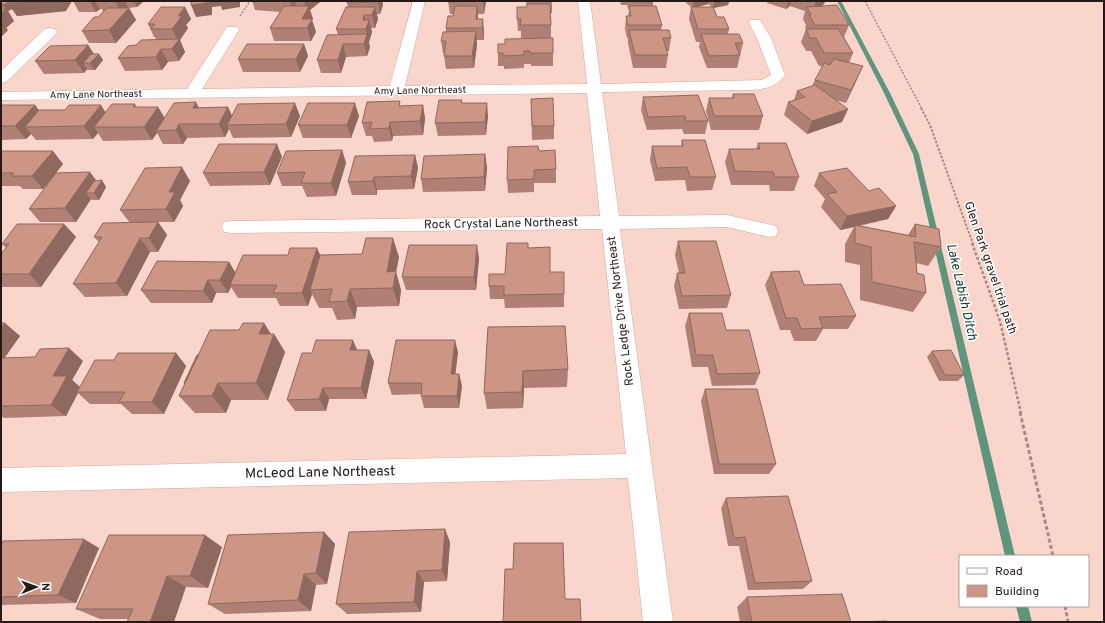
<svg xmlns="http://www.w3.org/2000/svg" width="1105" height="623" font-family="Overpass,sans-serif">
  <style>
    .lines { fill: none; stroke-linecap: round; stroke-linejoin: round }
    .stream { fill: #5e957c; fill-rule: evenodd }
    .street-casing { stroke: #cdaaa0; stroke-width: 1 }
    .path-far3 { stroke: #a68b84; stroke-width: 1.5; stroke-dasharray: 2 1.5; stroke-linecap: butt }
    .path-far2 { stroke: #a68b84; stroke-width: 2; stroke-dasharray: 2.5 1.5; stroke-linecap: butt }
    .path-far1 { stroke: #a68b84; stroke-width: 2.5; stroke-dasharray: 3 2; stroke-linecap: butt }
    .path { stroke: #a68b84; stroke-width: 3; stroke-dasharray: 4 2.5; stroke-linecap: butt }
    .street { fill: #fff; fill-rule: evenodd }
    .wall { fill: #af8073; fill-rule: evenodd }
    .shaded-wall { fill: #8f685e }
    .building { fill: #cc9586; stroke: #8f685e }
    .labels { text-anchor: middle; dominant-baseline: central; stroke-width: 3; stroke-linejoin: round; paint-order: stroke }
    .far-street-label { font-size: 10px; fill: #251815; stroke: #fff }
    .street-label { font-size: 12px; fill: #251815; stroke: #fff }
    .water-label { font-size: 13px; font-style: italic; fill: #053625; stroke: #fff }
    .near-street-label { font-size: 14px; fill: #251815; stroke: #fff }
  </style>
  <rect width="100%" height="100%" fill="#f9d5cb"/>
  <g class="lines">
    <path class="stream" d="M837 1H841L890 93 919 154 1015 556H1005L913 154 884 93Z
      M1016 606H1028L1032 622H1020Z"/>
    <defs>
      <path id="street" d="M413 1H425L405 86 587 84 578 1H590L601 84 762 80 771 75 757 38 749 23 750 20H760L771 38 785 75C777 87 765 89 751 90L602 92 619 216 727 215 776 226 778 231 776 236 769 237 727 227 620 229 673 622H643L628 478 1 492V468L626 454 602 229 231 233 224 232 222 227 224 222 231 221 600 216 587 93 1 100V92L187 89 227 27H237L239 30 202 89 390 86Z
        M50 28 55 29 57 32 55 35 6 82 1 83V71L45 29Z"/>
    </defs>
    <use href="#street" class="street-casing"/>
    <path class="path-far3" d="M865 1 922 109
      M240 16 250 1"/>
    <path class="path-far2" d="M921 108 930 125 973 244"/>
    <path class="path-far1" d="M972 243 1000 321 1021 413"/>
    <path class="path" d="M1020 412 1053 556
      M1065 606 1068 622"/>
    <use href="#street" class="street"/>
  </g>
  <path class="wall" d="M1 1 66 11 17 16 12 9 8 11 14 21 6 28 8 30 1 37 2 9 1 7Z
    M73 1H144L137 7 128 8H129L136 20 116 43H89L82 31 98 17 103 12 102 9H100L96 12H79Z
    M252 1H319L320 2 310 10 313 19 312 20 316 32 311 41H274L270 28 280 12 255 10Z
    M347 1H382L383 5 380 14H377L378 19 375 28H371L372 32 369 42 370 47 367 56 346 57 341 73H321L317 60 338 35 336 29 348 7 347 3Z
    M448 1H486L484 14H478V19L484 31V40H476L477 44 474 68 446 69 444 56V53H443L441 41 446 32V28L453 16 454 14H450Z
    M526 1H552V13H551V38H521V31H518L517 19 527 7Z
    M620 1H653V6L662 25 661 30 671 38 669 51H667L668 55 666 68H633L628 43V38H627L625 29 626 16H628L629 11 627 5H621Z
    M684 1H729L728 5 714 8 717 17 729 29 728 34 743 43 737 68H707L699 47 700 42H696L689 19 691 7ZM708 4 712 7H697Z
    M768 1H825L824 4 822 6 849 25 844 37 853 53 849 63 857 79 846 103 835 100 848 109 842 122 807 134 784 115 788 102 794 100 797 91 812 86 815 80 823 66H819L811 51H806L801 42 806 29 805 27 806 25 803 19 805 11 790 6 786 9 767 3Z
    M185 7 191 19 186 25 188 28 180 40 185 52 179 61 168 62 162 70 125 71 118 58 136 45 156 39 155 37H154L148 24Z
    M304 44 308 56 300 72H243L238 59Z
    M498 44 553 53V66H531V64H524V68L504 69V66H498Z
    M88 45 94 54H99L103 60 95 70H87V69L84 73 44 74 35 61Z
    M733 94 763 116 759 130H711L706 111 709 98H732Z
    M643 97 708 121 705 134H684L682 129 647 130 641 110Z
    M531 99 554 126V139L532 140Z
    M462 100V103L488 116 486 135 438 136 435 123Z
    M135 104 137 107H158L164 118 199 108 228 107 232 116H300L291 137 233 138 229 129 225 137 187 138 183 144H163L157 133 152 140 103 141 98 133 93 139 36 140 31 134 26 139 1 140V105H35L39 111 106 112Z
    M423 105 425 119 423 135 393 136 392 141 374 142 372 136H366L362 123 401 106Z
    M359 116 351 138H303L298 125Z
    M682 140 716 177 712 190 687 191 685 180 655 181 650 160 652 146H681Z
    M758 143 799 177 794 191H770L769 185H731L725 162 729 149H756Z
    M342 150 346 163 336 196 307 197 302 186H282L277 173Z
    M1 151 63 164 56 173 96 181 106 187 99 200H92L91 199 76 222H40L29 209 56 174 43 189H23L20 186H1Z
    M539 151 556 169V183H534V192L508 193 507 180Z
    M485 154 487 168 485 191 423 192 421 179Z
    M415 155 418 168 414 189 377 190V195H352L348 182Z
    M282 157 270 185 210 186 203 173Z
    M819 173 869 191 896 206 888 219 859 226 908 235 915 224 941 247 928 266 916 263 917 273 926 293 913 312 860 300V265L845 262V244L854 227 840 230 821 207 825 199 814 186Z
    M190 181 180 200 183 206 174 222H158L167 235 158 252H150L127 296 85 297 73 284 99 242 94 237 130 223 120 210Z
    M64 224 76 237 41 287H1V254L6 248 2 244Z
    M678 241 731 295 727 308 679 309 674 286 677 273H679L675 255Z
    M528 248 550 272 564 294V307L505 308 504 299H490L489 286 505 274Z
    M320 255 399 257 396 272 401 290 399 306 357 307 355 319 337 320 332 308H319L312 294 308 306H280L276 298H238L231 287 228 293H216L212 303H151L141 290 229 262 235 273Z
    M479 258 476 290H406L402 277Z
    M771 272 804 285 856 316 848 329H823L816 341H794L790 330H780L765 285Z
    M689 313 726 330 760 373 755 385 712 386 708 367H692L685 326Z
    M1 323 20 336 4 358 83 361 72 380 80 387 114 360 176 353 186 366 164 414H132L121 404H90L78 393 66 416 4 418 1 416Z
    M264 323 271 334H274L285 352 268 400H231L226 413H195L179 396 185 384 184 383 198 355 239 330Z
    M488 327 568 369 567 387 524 388 523 408 487 409 484 393Z
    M357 350H369L374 362 366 399H329L326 411H295L287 400 312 353Z
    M932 351 964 375 958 381H939L927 357Z
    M458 352 455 374H459L462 386 459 408H424L421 396V394L392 395 388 383Z
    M705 389 776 464 769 474H714L701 401Z
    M726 498 812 581 803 589 748 590 739 546H728L721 508Z
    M324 532 335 544 327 584 316 585 311 611 225 614 208 604Z
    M450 542 447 581 424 582 421 612 347 614 336 604Z
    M1 545 99 548 76 603 1 605Z
    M222 547 208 588 186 587 128 619H100L76 609Z
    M747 597 851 622H887H740L737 607Z"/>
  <path class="shaded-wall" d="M12 1H72L66 11 17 16 12 9 8 11 14 21 6 28 8 30 1 37V13L6 9 3 5Z
    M90 1H95L100 9 96 12Z
    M115 1H125L128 7 122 13Z
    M134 1H144L137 7Z
    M207 1H240V7L222 10 221 6 212 7V15L196 17 191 5Z
    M291 1H295L298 11 294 14 290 2Z
    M304 1H319L320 2 310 10 313 19 312 20 316 32 311 41 307 28 302 19 307 10Z
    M378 1H382L383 5 380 14 378 2Z
    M483 1H486L484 14Z
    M694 1H709L708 4 693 8Z
    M715 1H729L728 5 713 8Z
    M788 1H791L790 6 786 9Z
    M816 1H825L824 4 812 13Z
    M477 6 478 18V28L476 19Z
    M185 7 191 19 186 25 188 28 180 40 185 52 179 61 172 49 178 41 172 29 178 16Z
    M375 7 378 19 375 28 372 15Z
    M129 8 136 20 116 43 109 30Z
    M364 15 367 26 369 20 372 32 369 42 363 20Z
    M483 19 484 31V40L482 28Z
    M476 31 477 44 474 68 472 56Z
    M367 34 370 47 367 56 364 44Z
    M304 44 308 56 300 72 296 59Z
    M343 44 346 57 341 73 338 60Z
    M88 45 96 57 99 54 103 60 95 70 90 63H83L87 69 84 73 75 60Z
    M161 49 168 62 162 70 156 57Z
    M863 66 857 79 846 103 851 90Z
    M196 102 203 116 193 108Z
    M295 103 300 116 291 137 286 124Z
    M355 103 359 116 351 138 347 125Z
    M487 103 488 116 486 135 485 122Z
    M35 105 45 118 25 127 31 134 26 139 15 126Z
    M101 105 109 118 94 127 98 133 93 139 84 126Z
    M423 105 425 119 423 135 420 121Z
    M158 107 166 120 156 131 157 133 152 140 144 127Z
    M228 107 234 120 227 125 229 129 225 137 219 124Z
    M848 109 842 122 807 134 812 121Z
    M390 122 393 136 392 141 389 128Z
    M179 124 187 138 183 144 176 130Z
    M277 144 282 157 270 185 264 172Z
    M342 150 346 163 336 196 331 183Z
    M53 151 63 164 43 189 32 176Z
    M485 154 487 168 485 191 484 177Z
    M415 155 418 168 414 189 411 176Z
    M182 167 190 181 180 200 183 206 174 222 166 209 169 192Z
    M90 172 99 184 102 180 106 187 99 200 94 193H86L91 199 76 222 65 208Z
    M374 177 377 190V195L373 181Z
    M896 206 888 219 855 226V225L854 227 840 230 847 216Z
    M158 222 167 235 158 252 149 238Z
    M64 224 76 237 41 287 29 274Z
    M140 238 150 252 127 296 116 283Z
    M393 238 399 257 396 272 401 290 399 306 393 288 387 272Z
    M477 245 479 258 476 290 474 277Z
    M317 248 323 261 310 290 312 294 308 306 302 293Z
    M229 262 237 275 230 285 231 287 228 293 220 280Z
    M208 280 216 293 212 303 203 291Z
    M350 289 357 307 355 319 347 301Z
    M5 323 20 336 1 363V329Z
    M264 323 273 338 274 334 285 352 268 400 256 383 259 334Z
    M353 340 358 352 350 350Z
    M455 340 458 352 454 386 451 374Z
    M69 348 83 361 72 380 81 388 77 392 78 393 66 416 51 405 53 376Z
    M369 350 374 362 366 399 361 388Z
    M176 353 186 366 164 414 152 402Z
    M523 371 524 388 523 408 522 392Z
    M459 374 462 386 459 408 457 396Z
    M218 383 231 400 226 413 212 396Z
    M323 388 329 399 326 411 319 399Z
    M445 529 450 542 447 581 442 570Z
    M324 532 335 544 327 584 316 573Z
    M205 535 222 547 208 588 190 576Z
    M84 539 99 548 76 603 58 595Z
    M417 571 424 582 421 612 414 602Z
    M304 574 316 585 311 611 298 600Z
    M167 576 186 587 174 622H150Z"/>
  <path class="building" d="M1 1H10L9 2 3 5 1 4Z
    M10 1H33L8 3Z
    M191 1H207V3L191 5Z
    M347 1H378V2L347 3Z
    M448 1H483L448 2Z
    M630 1H653V2H631Z
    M527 4H550L551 25H520L521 19H517V7H527Z
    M837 5 849 25H815L809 15H811L807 7Z
    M284 6H309L302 19H312L307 28H270Z
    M455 6H477L476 19H483L482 28H446L448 16H453Z
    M629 6H656L662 25H628L626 16H631Z
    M161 7H185L178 16H182L172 29H151L155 24H148Z
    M346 7H375L372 15H364L363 20H369L366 29H336Z
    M691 7H713L717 17H724L729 29H698Z
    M107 8H129L109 30 82 31 94 17H98Z
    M1 9H6L1 13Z
    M806 29H838L853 53H824L816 38H810Z
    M629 30H669L671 38H663L668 55H635Z
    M476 31 472 56H444L446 41H441L443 32Z
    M367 34 364 44H343L338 60H317L327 35Z
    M701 34H739L743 43H735L740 55 709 56Z
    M553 38V53H530V51H524V55L503 56V53H498V44H505V39Z
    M179 39 172 49H161L156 57 118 58 128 46 136 45 141 40Z
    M247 44H304L296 59H238Z
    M88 45 75 60 35 61 50 46Z
    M91 54H99L90 63H83Z
    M834 59 863 66 851 90 815 80 824 63 830 65Z
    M815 85 848 109 812 121 788 102 805 97 797 91Z
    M733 94H754L763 116H714L709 98H734Z
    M698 95 708 121H686L685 116 648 117 643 97Z
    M553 98 554 126H532L531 99Z
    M439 100H462L461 103H487L485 122 435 123Z
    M400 101 399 106 423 105 420 121 390 122 389 128 370 129 372 122 362 123 367 102Z
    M196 102 193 108 228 107 219 124H179L176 130 156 131 174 103Z
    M295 103 286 124 227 125 238 104Z
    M308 103H355L347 125H298Z
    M112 104H135L133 107H158L144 127H94Z
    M1 105H35L15 126H1Z
    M69 105H101L84 126 25 127 39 110H65Z
    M682 140H705L716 177H690L687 167 657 168 652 146H683Z
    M758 143H786L799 177H775L773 172 735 171 729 149H760Z
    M219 144H277L264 172 203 173Z
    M538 146 539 151 555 150 556 169 534 170V179L507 180 508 147Z
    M342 150 331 183H301L305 172 277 173 286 151Z
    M1 151H53L32 176H11L14 173H1Z
    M485 154 484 177 421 179 424 156Z
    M415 155 411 176 374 177 373 181 348 182 355 156Z
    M182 167 169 192H175L166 209 120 210 145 168Z
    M847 168 869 191 879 188 896 206 847 216 827 194 837 192 819 173Z
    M90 172 65 208 29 209 56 173Z
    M102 180 94 193H86L94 181Z
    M158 222 149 238H140L116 283 73 284 102 237H94L103 223Z
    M17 224H64L29 274H1V254L9 244H2Z
    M915 224 939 229 941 247 914 242 917 273 924 275 926 293 872 282 871 247 855 243V225L916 237Z
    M366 238H393L387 272 396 271 393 288 350 289 347 301 329 302 332 289 310 290 320 255 362 254Z
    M678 241H716L731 295 682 296 677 273H685Z
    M507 243H528V248L550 247V272H564V294L504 295V286H489V274H505Z
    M409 245H477L474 277H402Z
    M290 248H317L302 293H273L277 285H230L243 255H288Z
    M157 261 229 262 220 280H208L203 291 141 290Z
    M799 271 804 285 841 284 856 316 819 317 823 328 801 329 797 318H786L771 272Z
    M689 313H722L726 330H749L760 373 717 374 713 355H696Z
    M1 323H5L1 329Z
    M243 323H264L259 334H274L256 383H218L212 396H179L210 330H239Z
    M565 326 568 369 523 371 522 392 484 393 488 327Z
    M316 340H353L350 350H369L361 388H323L319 399 287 400 302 353H312Z
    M396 340H455L451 374H459L457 396H421L422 383H388Z
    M69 348 53 376H67L51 405 1 406V358L35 357 40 349Z
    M951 350 964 375H945L932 351Z
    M118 353H176L152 402H119L125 392H77L95 360H114Z
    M197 355H198L185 383H184Z
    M705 389H757L776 464H719Z
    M788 496 812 581 755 583 745 537 734 538 726 498Z
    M445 529 442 570 417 571 414 602 336 604 349 532Z
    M324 532 316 573 304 574 298 600 208 604 228 535Z
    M109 535H205L190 576H167L150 622H127L133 609H76Z
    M84 539 58 595 1 597V545L3 541Z
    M514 543H563L565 599H580L581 622H503L505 569H513Z
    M842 594 851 622 887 621V622H752L747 597Z"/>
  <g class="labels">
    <g class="far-street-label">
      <text transform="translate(420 91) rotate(-1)">Amy Lane Northeast</text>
      <text transform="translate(96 95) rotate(-1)">Amy Lane Northeast</text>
    </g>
    <g class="street-label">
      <text transform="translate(501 224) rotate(-1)">Rock Crystal Lane Northeast</text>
      <text transform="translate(990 268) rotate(71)">Glen Park gravel trial path</text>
      <text transform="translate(621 311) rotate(-97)">Rock Ledge Drive Northeast</text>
    </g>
    <g class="water-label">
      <text transform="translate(961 292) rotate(77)">Lake Labish Ditch</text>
    </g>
    <g class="near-street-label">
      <text transform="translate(320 473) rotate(-1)">McLeod Lane Northeast</text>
    </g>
  </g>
  <rect width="1105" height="623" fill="none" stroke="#251815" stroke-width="4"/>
  <rect x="959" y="555" width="130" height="52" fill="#ffffff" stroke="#a8a3a1"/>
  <rect x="967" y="568" width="20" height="6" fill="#ffffff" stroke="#a8a3a1"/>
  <text x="995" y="575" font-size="12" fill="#251815">Road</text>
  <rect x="967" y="585" width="20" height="12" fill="#cc9586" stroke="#a8a3a1"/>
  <text x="995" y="595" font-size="12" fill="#251815">Building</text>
  <g transform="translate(36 587) rotate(89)" stroke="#ffffff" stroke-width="3" paint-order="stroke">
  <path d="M0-3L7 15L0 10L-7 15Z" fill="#251815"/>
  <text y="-6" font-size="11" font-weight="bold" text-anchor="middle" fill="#251815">N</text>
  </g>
</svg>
